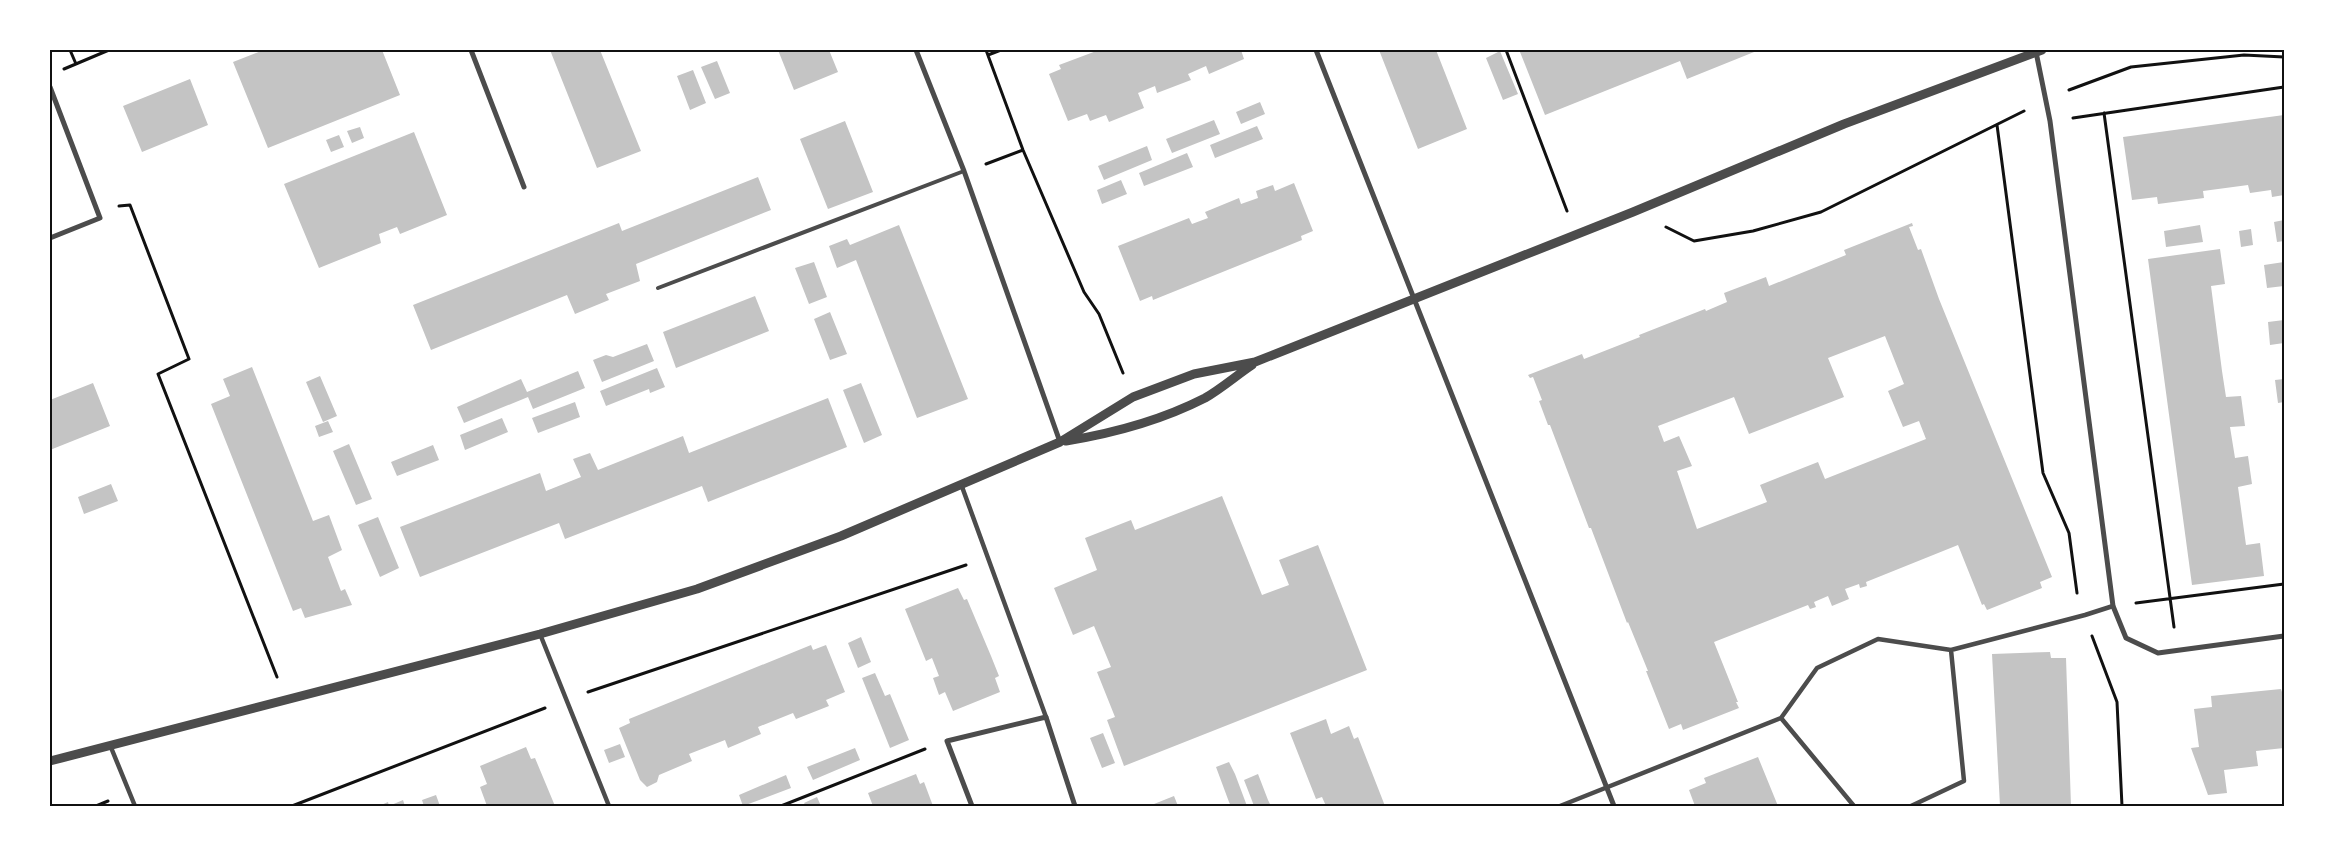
<svg xmlns="http://www.w3.org/2000/svg" width="2334" height="856" font-family="'Roboto Condensed',sans-serif">
  <style>
    .building { fill: #c4c4c4; fill-rule: evenodd }
    .lines { fill: none; stroke-linecap: round; stroke-linejoin: round }
    .path { stroke: #111; stroke-width: 3 }
    .service { stroke: #4c4c4c; stroke-width: 4 }
    .pedestrian { stroke: #4c4c4c; stroke-width: 4.5 }
    .minor { stroke: #4c4c4c; stroke-width: 5 }
    .tertiary { stroke: #4c4c4c; stroke-width: 9 }
    .neatline { fill: none; stroke: #111; stroke-width: 2 }
  </style>
  <rect width="100%" height="100%" fill="#fff"/>
  <path class="building" d="M264 50H382L400 95 268 148 233 62Z
    M550 50H600L641 151 597 168Z
    M778 50H829L838 72 794 90Z
    M1099 50H1241L1244 59 1209 74 1206 66 1188 74 1191 80 1157 93 1155 86 1138 93 1144 108 1109 122 1106 115 1090 121 1087 114 1068 121 1049 74 1061 69 1059 65Z
    M1379 50H1436L1467 129 1418 149Z
    M1523 50 1561 52 1759 50 1687 79 1680 61 1545 115 1520 52Z
    M1500 51 1518 94 1503 100 1486 58Z
    M717 61 730 93 715 99 701 67Z
    M693 70 706 103 690 110 677 76Z
    M190 79 208 125 142 152 123 106Z
    M1260 102 1265 114 1241 124 1236 112Z
    M2284 115V195L2272 197 2271 190 2250 193 2248 185 2203 191 2204 198 2158 204 2157 197 2132 200 2123 137Z
    M1214 120 1220 134 1172 153 1166 139Z
    M845 121 873 192 828 209 800 139Z
    M1257 126 1263 139 1215 158 1210 145Z
    M360 127 364 138 352 143 347 131Z
    M414 132 447 215 400 234 397 227 379 234 381 243 319 268 284 184Z
    M339 135 344 147 331 152 326 140Z
    M1147 146 1152 160 1104 180 1098 166Z
    M1187 153 1193 167 1144 186 1139 173Z
    M758 177 771 210 636 264 640 281 606 294 609 300 575 314 567 295 431 350 413 305 619 223 622 231Z
    M1121 180 1127 194 1102 204 1097 190Z
    M1294 183 1313 231 1301 236 1302 240 1153 300 1152 296 1140 301 1118 246 1189 218 1192 224 1208 218 1205 212 1239 198 1241 204 1258 198 1256 191 1273 185 1275 191Z
    M2284 220V241L2277 242 2274 222Z
    M1912 223 1913 226 1909 227 1918 250 1921 249 1939 299 2052 577 2040 582 2042 588 1987 610 1984 604 1982 605 1958 545 1866 582 1867 586 1860 588 1859 584 1845 589 1849 599 1832 606 1828 596 1814 602 1816 607 1810 609 1808 605 1714 642 1738 702H1736L1739 708 1683 730 1681 724 1669 729 1646 671H1648L1628 622 1627 623 1591 528H1589L1550 425H1548L1539 401 1542 400 1533 377 1530 378 1528 375 1582 354 1584 359 1640 337 1639 335 1705 309 1706 311 1727 302 1724 293 1766 277 1769 286 1846 255 1844 250ZM1885 336 1904 384 1888 391 1903 427 1919 421 1926 439 1825 479 1818 462 1760 485 1767 502 1697 529 1677 471 1692 466 1679 436 1664 442 1658 426 1734 397 1749 434 1844 397 1828 358Z
    M899 225 968 399 917 418 856 260 837 268 829 246 847 239 850 245Z
    M2200 225 2203 242 2166 247 2164 231Z
    M2251 229 2253 245 2241 247 2239 231Z
    M2220 249 2225 284 2211 286 2222 371 2226 397 2241 396 2245 426 2230 427 2235 458 2248 456 2252 484 2238 487 2246 545 2260 543 2264 576 2192 585 2148 259Z
    M814 262 827 297 809 304 795 268Z
    M2284 262V286L2267 288 2264 265Z
    M755 296 769 331 676 368 663 332Z
    M830 312 847 354 830 360 814 319Z
    M2284 320V343L2270 345 2268 322Z
    M647 344 654 361 602 382 593 360 606 355 613 357Z
    M252 367 313 521 329 515 342 550 328 557 341 591 345 589 352 605 305 618 301 608 293 611 211 404 230 396 223 379Z
    M657 368 665 387 650 393 649 389 606 406 600 391Z
    M578 371 585 388 533 409 528 397 464 423 457 407 521 379 527 392Z
    M320 376 337 416 323 422 306 382Z
    M2284 379V402L2278 403 2275 380Z
    M93 383 110 426 50 450V400Z
    M861 383 882 435 864 443 843 390Z
    M828 398 847 447 708 502 702 486 565 539 559 523 420 577 400 527 540 473 546 491 581 477 573 459 590 453 598 470 683 436 689 453Z
    M575 402 580 417 538 433 532 418Z
    M502 418 508 432 465 450 460 435Z
    M328 421 333 432 319 437 315 426Z
    M349 444 372 499 356 505 333 451Z
    M433 445 439 460 397 476 391 462Z
    M111 484 118 501 84 514 78 497Z
    M1222 496 1262 595 1289 585 1279 560 1318 545 1367 670 1124 766 1107 720 1115 717 1097 672 1111 667 1094 626 1073 635 1054 588 1097 570 1085 538 1131 520 1135 530Z
    M378 517 399 568 380 577 358 525Z
    M958 588 964 600 967 599 991 656 999 676 995 678 1000 692 953 711 945 692 939 695 933 678 939 676 932 658 926 661 905 609Z
    M861 637 871 662 858 668 848 643Z
    M811 645 813 650 826 645 845 692 826 700 829 706 796 719 793 713 758 727 761 734 728 748 725 740 689 754 692 761 659 775 657 782 647 787 640 780 619 728 630 723 629 719Z
    M2050 652 2051 658H2066L2071 806H2000L1992 654Z
    M875 673 885 696 890 694 909 740 890 748 862 678Z
    M2281 689 2284 698V748L2256 751 2258 766 2224 770 2227 793 2208 795 2191 748 2199 747 2194 709 2212 707 2211 696Z
    M1326 719 1331 734 1349 726 1354 739 1358 737 1385 806H1326L1322 797 1316 799 1290 733Z
    M1103 733 1115 763 1102 768 1090 738Z
    M620 744 625 757 609 763 604 750Z
    M526 747 531 759 535 758 555 806H487L480 787 487 784 480 766Z
    M855 748 860 760 813 780 807 767Z
    M1758 757 1778 806H1695L1689 790 1706 783 1704 778Z
    M1229 762 1235 774 1247 806H1231L1229 802 1216 767Z
    M916 774 920 784 924 782 933 806H873L868 793Z
    M1258 774 1268 800 1271 806H1254L1251 798 1244 780Z
    M786 775 791 788 743 806 739 795Z
    M436 795 440 806H424L422 800Z
    M1174 796 1178 806H1149Z
    M817 797 821 806H806L804 803Z
    M403 800 405 806H379L388 802 389 806Z"/>
  <g class="lines">
    <path class="path" d="M70 50 76 64
      M986 50 1023 150 1084 292 1099 314 1123 373
      M1506 50 1567 211
      M988 55 1001 50
      M64 69 109 50
      M2069 90 2131 67 2244 55 2284 57
      M2104 113 2174 627
      M2073 118 2284 87
      M1997 125 2043 473 2069 533 2077 593
      M986 164 1023 150
      M119 206 130 205 189 359 158 374 277 677
      M1666 227 1694 241 1753 231 1821 212 2024 111
      M2136 603 2284 584
      M2092 636 2117 702 2122 806
      M588 692 966 565
      M96 806 108 801
      M292 806 545 708
      M781 806 925 749"/>
    <path class="service" d="M658 288 964 171"/>
    <path class="pedestrian" d="M961 484 1046 717
      M540 634 609 806
      M1951 650 2085 615 2113 606
      M1781 718 1854 806
      M110 745 135 806
      M1560 806 1781 718 1817 668 1878 639 1951 650 1964 781 1911 806"/>
    <path class="minor" d="M471 50 524 187
      M916 50 964 171 1060 442
      M1316 50 1614 806
      M2036 52 2050 121 2113 606 2126 638 2158 653 2284 636
      M50 87 100 218 50 238
      M972 806 947 741 1046 717 1075 806"/>
    <path class="tertiary" d="M1066 441C1115 433 1160 421 1205 398 1221 389 1237 375 1252 365
      M50 761 540 634 697 589 841 536 1060 442 1133 397 1194 374 1255 362 1633 212 1844 124 2042 50"/>
  </g>
  <rect width="2334" height="856" fill="none" stroke="#ffffff" stroke-width="102"/>
  <rect x="51" y="51" width="2232" height="754" class="neatline"/>
</svg>
